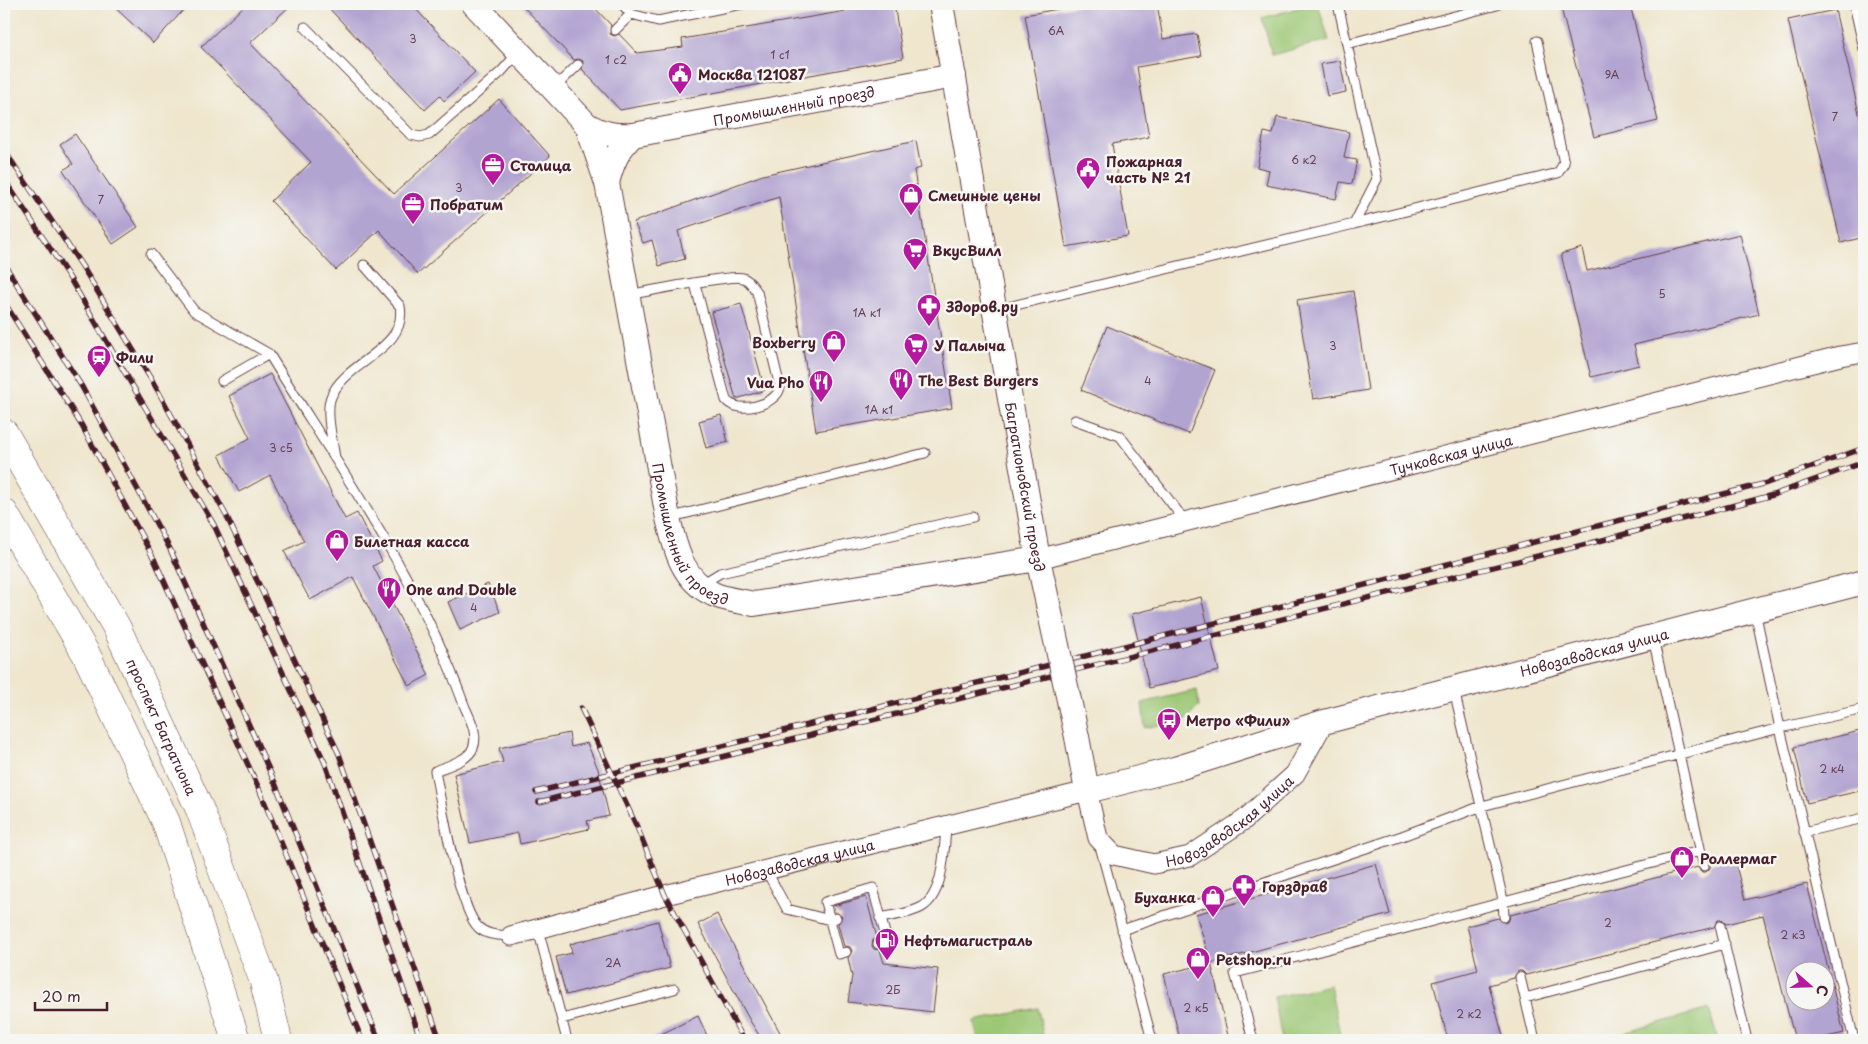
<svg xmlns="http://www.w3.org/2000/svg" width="1868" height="1044" font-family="'Playpen Sans',sans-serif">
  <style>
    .green { fill: #9cc774; stroke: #737350 }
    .building { fill: #b2a4d1; fill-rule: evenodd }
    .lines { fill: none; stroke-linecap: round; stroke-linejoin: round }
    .service-casing { stroke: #633d43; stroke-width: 11 }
    .minor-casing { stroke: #633d43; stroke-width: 21 }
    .tertiary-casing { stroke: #633d43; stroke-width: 26 }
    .primary-casing { stroke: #633d43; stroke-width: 29 }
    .service { stroke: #fff; stroke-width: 9 }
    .minor { stroke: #fff; stroke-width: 19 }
    .tertiary { stroke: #fff; stroke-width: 24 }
    .primary { stroke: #fff; stroke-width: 28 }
    .rail-casing { stroke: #4a1f2b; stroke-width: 5.5 }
    .rail { stroke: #f6f6f2; stroke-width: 4; stroke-dasharray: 11; stroke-linecap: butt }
    .tertiary-bridge-casing { stroke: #633d43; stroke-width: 26; stroke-linecap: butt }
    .tertiary-bridge { stroke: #fff; stroke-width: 24 }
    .labels { text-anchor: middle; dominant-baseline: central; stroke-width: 5; stroke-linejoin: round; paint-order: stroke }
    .number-label { font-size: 11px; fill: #644054 }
    .poi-label { font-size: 14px; font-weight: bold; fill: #4a1f2b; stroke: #f6f6f2; text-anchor: start }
    .street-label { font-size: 14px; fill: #4a1f2b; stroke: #f6f6f2 }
  </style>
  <rect width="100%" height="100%" fill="#f6f6f2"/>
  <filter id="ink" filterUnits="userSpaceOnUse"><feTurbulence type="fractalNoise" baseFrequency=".02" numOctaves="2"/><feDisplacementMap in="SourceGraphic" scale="10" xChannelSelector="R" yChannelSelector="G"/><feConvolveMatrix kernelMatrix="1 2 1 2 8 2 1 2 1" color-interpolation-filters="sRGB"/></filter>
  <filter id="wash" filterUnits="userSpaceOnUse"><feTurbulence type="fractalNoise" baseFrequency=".0096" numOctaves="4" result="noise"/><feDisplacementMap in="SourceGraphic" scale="20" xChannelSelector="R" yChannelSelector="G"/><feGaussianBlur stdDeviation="1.12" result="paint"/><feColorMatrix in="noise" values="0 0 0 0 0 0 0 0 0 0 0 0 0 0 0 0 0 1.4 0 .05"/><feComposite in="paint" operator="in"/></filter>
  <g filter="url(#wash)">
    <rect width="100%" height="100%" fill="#efe6cd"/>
    <path class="green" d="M1313 4H1318L1329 40 1272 55 1262 18Z
      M1197 690 1199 707 1187 719 1145 728 1142 703Z
      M1330 985 1341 1040H1282L1274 997Z
      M1038 1008 1044 1040H978L974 1021Z
      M1709 1009 1718 1040H1598Z"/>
    <g id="blocks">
      <path class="building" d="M111 4H189L153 43Z
        M246 4H292L250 43 394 194 499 99 550 156 418 274 379 230 336 270 271 201 311 162 201 47Z
        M325 4H411L475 72 444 101 440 96 425 110Z
        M521 4H591L611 25 610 34 614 36 619 34 637 53 683 47 682 39 846 11 845 4H894L903 58 620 110 582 69 583 61 579 59 574 60Z
        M1085 4H1157L1163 39 1197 34 1201 56 1137 67 1149 137 1112 144 1128 236 1066 247 1025 15Z
        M1560 4H1630L1658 121 1594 137Z
        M1835 10 1864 135V237L1841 243 1788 20Z
        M1340 61 1346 92 1327 96 1321 64Z
        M1277 117 1349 132 1344 158 1357 160 1352 184 1340 182 1336 199 1266 185 1269 170 1257 167 1264 132 1273 134Z
        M75 134 138 227 113 244 63 170 73 164 60 144Z
        M916 141 921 168 914 170 952 408 816 431 779 197 678 231 685 259 659 266 652 240 643 243 634 222 763 175Z
        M1740 234 1759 314 1634 345 1639 365 1591 377 1561 254 1582 248 1587 271Z
        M1353 291 1368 390 1313 399 1297 300Z
        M741 304 765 390 736 399 711 312Z
        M1107 326 1215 370 1189 434 1081 390Z
        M270 374 345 519 357 513 382 561 373 566 429 675 409 686 353 577 310 600 284 551 304 541 270 475 239 492 219 455 250 438 229 396Z
        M721 415 728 442 706 448 699 421Z
        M488 584 500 612 460 630 448 602Z
        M1201 597 1219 671 1149 688 1132 614Z
        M1864 730V790L1807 803 1794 747Z
        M569 733 571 747 587 743 598 769 609 816 587 821 589 829 520 844 518 833 470 843 454 774 503 762 499 748Z
        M1734 858 1745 900 1807 884 1844 1033 1814 1040H1795L1763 915 1726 924 1722 920H1718L1714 927 1526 975 1522 971H1518L1514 978 1489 985 1504 1040H1448L1433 982 1478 970 1467 926 1498 918 1505 923 1509 920 1510 915 1698 867 1702 872H1706L1710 868V864ZM1796 972H1826V1002H1796Z
        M1376 864 1390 914 1211 963 1196 914Z
        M866 897 877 938 873 940 872 946 874 949 880 950 884 963 938 969 933 1012 848 1002 852 976 848 958 852 951 850 947 844 946 838 924 842 916 835 912 833 906Z
        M717 914 723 926 784 1040H762L749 1019 698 924Z
        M658 921 670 968 566 995 556 957 572 953 570 944Z
        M1211 963 1229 1040H1180L1164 974Z
        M698 1016 709 1040H649Z"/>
    </g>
  </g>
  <g filter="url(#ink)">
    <use href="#blocks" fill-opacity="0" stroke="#633d43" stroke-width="1"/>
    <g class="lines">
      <defs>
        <path id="service" d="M622 4 631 14 658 21 742 4
          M1854 4 1864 49
          M305 27 411 135 420 137 429 135 501 72 518 53
          M615 30 631 14
          M1347 44 1497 5
          M553 89 578 65
          M1354 224 1558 173 1564 163 1537 41
          M151 254 194 311 269 354
          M627 295C645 292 732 274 743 278 750 280 753 287 757 292L780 387C777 405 738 415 726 400L695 284
          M995 310 1354 224 1377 179 1338 4
          M222 381 269 354C339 467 419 579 464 705 469 717 479 734 473 748 468 761 446 766 435 771 441 802 459 909 478 927 487 936 500 935 511 936
          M1075 420 1120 436 1185 521
          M335 458C333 443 325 411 331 397 345 361 408 350 400 306L364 265
          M668 518 925 453
          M702 584 720 573 973 517
          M1653 638 1704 866
          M1454 690 1503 900 1504 917
          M1804 832 1864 818
          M1100 846 1152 1040
          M766 870 787 909 830 920 836 918
          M880 918C893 915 911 914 922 907 944 894 944 850 946 828
          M1720 926 1747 1040
          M538 929 567 1040
          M1122 930 1402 836 1482 806 1780 728 1755 611
          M846 952 839 954 825 902 873 888 887 941 878 944
          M1520 977 1535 1040
          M1525 998 1725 944
          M562 1019 674 989
          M1253 1040 1235 973C1391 933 1545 890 1700 851
          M1854 1040 1780 728 1864 709"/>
        <g id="minor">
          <path id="s1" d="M1038 559 1840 356 1864 352"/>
          <path id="s2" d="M511 936 665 895 1087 791 1098 838 1114 855 1154 864 1190 856 1244 820 1295 774 1324 722"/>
        </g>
        <g id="tertiary">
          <path d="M474 4 587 125C603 134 614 136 633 135"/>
          <path id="s3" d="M941 4 1038 559 1048 604"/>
          <path id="s4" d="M587 125 607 183 668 518C675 547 682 580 713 594 725 600 741 601 754 604L1038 559"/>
          <path id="s5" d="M607 183C612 163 617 150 633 135L954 76"/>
          <path id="s6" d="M1077 737 1087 791 1175 769 1324 722 1864 582"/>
        </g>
        <g id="primary">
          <path id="s7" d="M4 433 117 628 200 810 264 982 278 1040"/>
          <path d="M4 513 86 654 166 822 236 1040"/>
        </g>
      </defs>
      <use href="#service" class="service-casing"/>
      <use href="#minor" class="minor-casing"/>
      <use href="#tertiary" class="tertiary-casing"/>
      <use href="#primary" class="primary-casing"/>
      <use href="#service" class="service"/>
      <use href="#minor" class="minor"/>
      <use href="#tertiary" class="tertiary"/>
      <use href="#primary" class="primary"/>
      <defs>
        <path id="rail" d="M4 150 82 266 157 389 227 517 339 754 440 1040
          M4 179 69 277 214 525 325 763 421 1040
          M4 264 82 387 170 549 275 783 379 1040
          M4 302 82 426 154 559 260 791 362 1040
          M581 708 637 827 665 895 744 1040
          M536 792 1018 673 1767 483 1864 448
          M539 802 1599 541 1773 495 1864 462"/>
      </defs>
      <use href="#rail" class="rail-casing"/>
      <use href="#rail" class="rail"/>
      <defs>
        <path id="tertiary-bridge" d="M1048 604 1077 737"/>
      </defs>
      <use href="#tertiary-bridge" class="tertiary-bridge-casing"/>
      <use href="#tertiary-bridge" class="tertiary-bridge"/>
    </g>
  </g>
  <defs>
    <symbol id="civic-pin" viewBox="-11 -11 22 30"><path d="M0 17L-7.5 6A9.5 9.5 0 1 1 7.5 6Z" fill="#b5179e" stroke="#f6f6f2"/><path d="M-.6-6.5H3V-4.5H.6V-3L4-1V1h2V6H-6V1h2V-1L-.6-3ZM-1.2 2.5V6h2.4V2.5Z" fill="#fff"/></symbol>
    <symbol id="office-pin" viewBox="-11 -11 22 30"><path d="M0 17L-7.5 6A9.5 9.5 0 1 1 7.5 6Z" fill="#b5179e" stroke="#f6f6f2"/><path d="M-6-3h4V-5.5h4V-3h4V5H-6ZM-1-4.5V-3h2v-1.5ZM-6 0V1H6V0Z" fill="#fff"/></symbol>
    <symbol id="shop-pin" viewBox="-11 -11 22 30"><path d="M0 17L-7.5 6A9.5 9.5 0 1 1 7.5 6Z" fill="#b5179e" stroke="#f6f6f2"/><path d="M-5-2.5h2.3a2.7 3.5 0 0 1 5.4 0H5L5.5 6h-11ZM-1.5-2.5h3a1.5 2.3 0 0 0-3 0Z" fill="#fff"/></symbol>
    <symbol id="supermarket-pin" viewBox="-11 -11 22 30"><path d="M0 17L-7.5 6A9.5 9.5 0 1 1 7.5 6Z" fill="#b5179e" stroke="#f6f6f2"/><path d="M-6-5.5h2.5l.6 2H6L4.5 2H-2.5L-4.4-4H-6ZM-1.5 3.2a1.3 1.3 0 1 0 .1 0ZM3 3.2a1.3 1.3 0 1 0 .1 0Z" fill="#fff"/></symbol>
    <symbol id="pharmacy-pin" viewBox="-11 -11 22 30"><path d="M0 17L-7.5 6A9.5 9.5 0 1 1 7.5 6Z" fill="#b5179e" stroke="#f6f6f2"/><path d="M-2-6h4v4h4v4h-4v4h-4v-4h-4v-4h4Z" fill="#fff"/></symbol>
    <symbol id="station-pin" viewBox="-11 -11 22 30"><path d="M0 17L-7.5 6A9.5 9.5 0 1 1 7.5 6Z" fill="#b5179e" stroke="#f6f6f2"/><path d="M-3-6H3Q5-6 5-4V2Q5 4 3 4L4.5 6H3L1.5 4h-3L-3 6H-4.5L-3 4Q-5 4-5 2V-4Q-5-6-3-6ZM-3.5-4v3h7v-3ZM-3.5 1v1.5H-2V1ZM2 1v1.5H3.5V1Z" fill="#fff"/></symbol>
    <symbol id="restaurant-pin" viewBox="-11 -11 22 30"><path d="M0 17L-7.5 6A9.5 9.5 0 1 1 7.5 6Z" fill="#b5179e" stroke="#f6f6f2"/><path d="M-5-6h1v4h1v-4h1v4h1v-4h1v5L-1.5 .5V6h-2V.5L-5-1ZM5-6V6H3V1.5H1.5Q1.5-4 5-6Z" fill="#fff"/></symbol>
    <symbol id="bus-pin" viewBox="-11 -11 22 30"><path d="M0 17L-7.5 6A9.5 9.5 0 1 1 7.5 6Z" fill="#b5179e" stroke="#f6f6f2"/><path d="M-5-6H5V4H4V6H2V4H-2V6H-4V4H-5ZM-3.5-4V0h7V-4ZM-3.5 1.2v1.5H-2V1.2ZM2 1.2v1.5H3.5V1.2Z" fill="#fff"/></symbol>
    <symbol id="fuel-pin" viewBox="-11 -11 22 30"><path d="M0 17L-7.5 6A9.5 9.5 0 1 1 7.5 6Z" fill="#b5179e" stroke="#f6f6f2"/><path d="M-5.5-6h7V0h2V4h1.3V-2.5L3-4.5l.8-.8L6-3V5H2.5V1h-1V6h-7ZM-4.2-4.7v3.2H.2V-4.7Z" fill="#fff"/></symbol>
  </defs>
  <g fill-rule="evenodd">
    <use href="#civic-pin" x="666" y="60" width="28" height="38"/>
    <use href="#office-pin" x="479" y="151" width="28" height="38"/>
    <use href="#civic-pin" x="1074" y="155" width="28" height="38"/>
    <use href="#shop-pin" x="897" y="181" width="28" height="38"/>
    <use href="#office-pin" x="399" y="190" width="28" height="38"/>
    <use href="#supermarket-pin" x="901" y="236" width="28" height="38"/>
    <use href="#pharmacy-pin" x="915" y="292" width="28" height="38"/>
    <use href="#shop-pin" x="820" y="328" width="28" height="38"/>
    <use href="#supermarket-pin" x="902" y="331" width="28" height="38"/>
    <use href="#station-pin" x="85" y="343" width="28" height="38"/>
    <use href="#restaurant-pin" x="887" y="366" width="28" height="38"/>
    <use href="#restaurant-pin" x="807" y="368" width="28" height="38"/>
    <use href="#shop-pin" x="323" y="527" width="28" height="38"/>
    <use href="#restaurant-pin" x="375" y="575" width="28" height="38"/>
    <use href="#bus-pin" x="1155" y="706" width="28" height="38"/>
    <use href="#shop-pin" x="1668" y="844" width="28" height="38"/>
    <use href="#pharmacy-pin" x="1230" y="872" width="28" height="38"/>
    <use href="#shop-pin" x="1199" y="883" width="28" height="38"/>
    <use href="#fuel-pin" x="873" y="926" width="28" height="38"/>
    <use href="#shop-pin" x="1184" y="945" width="28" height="38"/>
  </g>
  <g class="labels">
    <g class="number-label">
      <text x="1056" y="30">6А</text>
      <text x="413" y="38">3</text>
      <text x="780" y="54">1 с1</text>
      <text x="616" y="59">1 с2</text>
      <text x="1612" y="74">9А</text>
      <text x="1835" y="116">7</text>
      <text x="1304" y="159">6 к2</text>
      <text x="459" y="187">3</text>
      <text x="101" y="199">7</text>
      <text x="1662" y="293">5</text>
      <text x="867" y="312">1А к1</text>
      <text x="1333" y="345">3</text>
      <text x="1148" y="380">4</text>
      <text x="879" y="409">1А к1</text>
      <text x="281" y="447">3 с5</text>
      <text x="474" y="607">4</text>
      <text x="1832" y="768">2 к4</text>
      <text x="1608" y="922">2</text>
      <text x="1793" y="934">2 к3</text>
      <text x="613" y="962">2А</text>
      <text x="893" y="989">2Б</text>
      <text x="1196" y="1007">2 к5</text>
      <text x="1469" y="1013">2 к2</text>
    </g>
    <g class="poi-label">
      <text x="698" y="74">Москва 121087</text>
      <text x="1106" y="161">Пожарная<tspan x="1106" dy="16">часть № 21</tspan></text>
      <text x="510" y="165">Столица</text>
      <text x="928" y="195">Смешные цены</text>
      <text x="430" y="204">Побратим</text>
      <text x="932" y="250">ВкусВилл</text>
      <text x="946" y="306">Здоров.ру</text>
      <text x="816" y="342" text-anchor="end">Boxberry</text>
      <text x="934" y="345">У Палыча</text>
      <text x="116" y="357">Фили</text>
      <text x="918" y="380">The Best Burgers</text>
      <text x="804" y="382" text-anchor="end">Vua Pho</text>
      <text x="354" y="541">Билетная касса</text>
      <text x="406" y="589">One and Double</text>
      <text x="1186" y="720">Метро «Фили»</text>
      <text x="1700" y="858">Роллермаг</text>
      <text x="1262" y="886">Горздрав</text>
      <text x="1196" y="897" text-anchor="end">Буханка</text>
      <text x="904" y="940">Нефтьмагистраль</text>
      <text x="1216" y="959">Petshop.ru</text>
    </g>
    <g class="street-label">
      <text stroke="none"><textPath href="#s5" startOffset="219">Промышленный проезд</textPath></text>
      <text stroke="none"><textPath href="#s1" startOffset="426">Тучковская улица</textPath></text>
      <text stroke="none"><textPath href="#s3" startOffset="490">Багратионовский проезд</textPath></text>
      <text stroke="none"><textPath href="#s4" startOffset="428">Промышленный проезд</textPath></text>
      <text stroke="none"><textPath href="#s6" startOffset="581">Новозаводская улица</textPath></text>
      <text stroke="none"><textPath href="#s7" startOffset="334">проспект Багратиона</textPath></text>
      <text stroke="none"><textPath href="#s2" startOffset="795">Новозаводская улица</textPath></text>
      <text stroke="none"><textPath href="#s2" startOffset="298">Новозаводская улица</textPath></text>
    </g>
  </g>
  <rect width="1868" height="1044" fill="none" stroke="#f6f6f2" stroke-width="20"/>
  <g transform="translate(1810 986) rotate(110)"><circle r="24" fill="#f6f6f2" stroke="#b1a0a2"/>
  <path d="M0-4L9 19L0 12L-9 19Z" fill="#b5179e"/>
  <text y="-8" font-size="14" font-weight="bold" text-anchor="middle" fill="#4a1f2b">С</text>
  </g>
  <path d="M35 1002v8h72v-8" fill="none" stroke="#4a1f2b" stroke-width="2.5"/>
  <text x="42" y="1002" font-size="15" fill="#4a1f2b" stroke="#f6f6f2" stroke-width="4" paint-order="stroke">20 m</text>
</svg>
